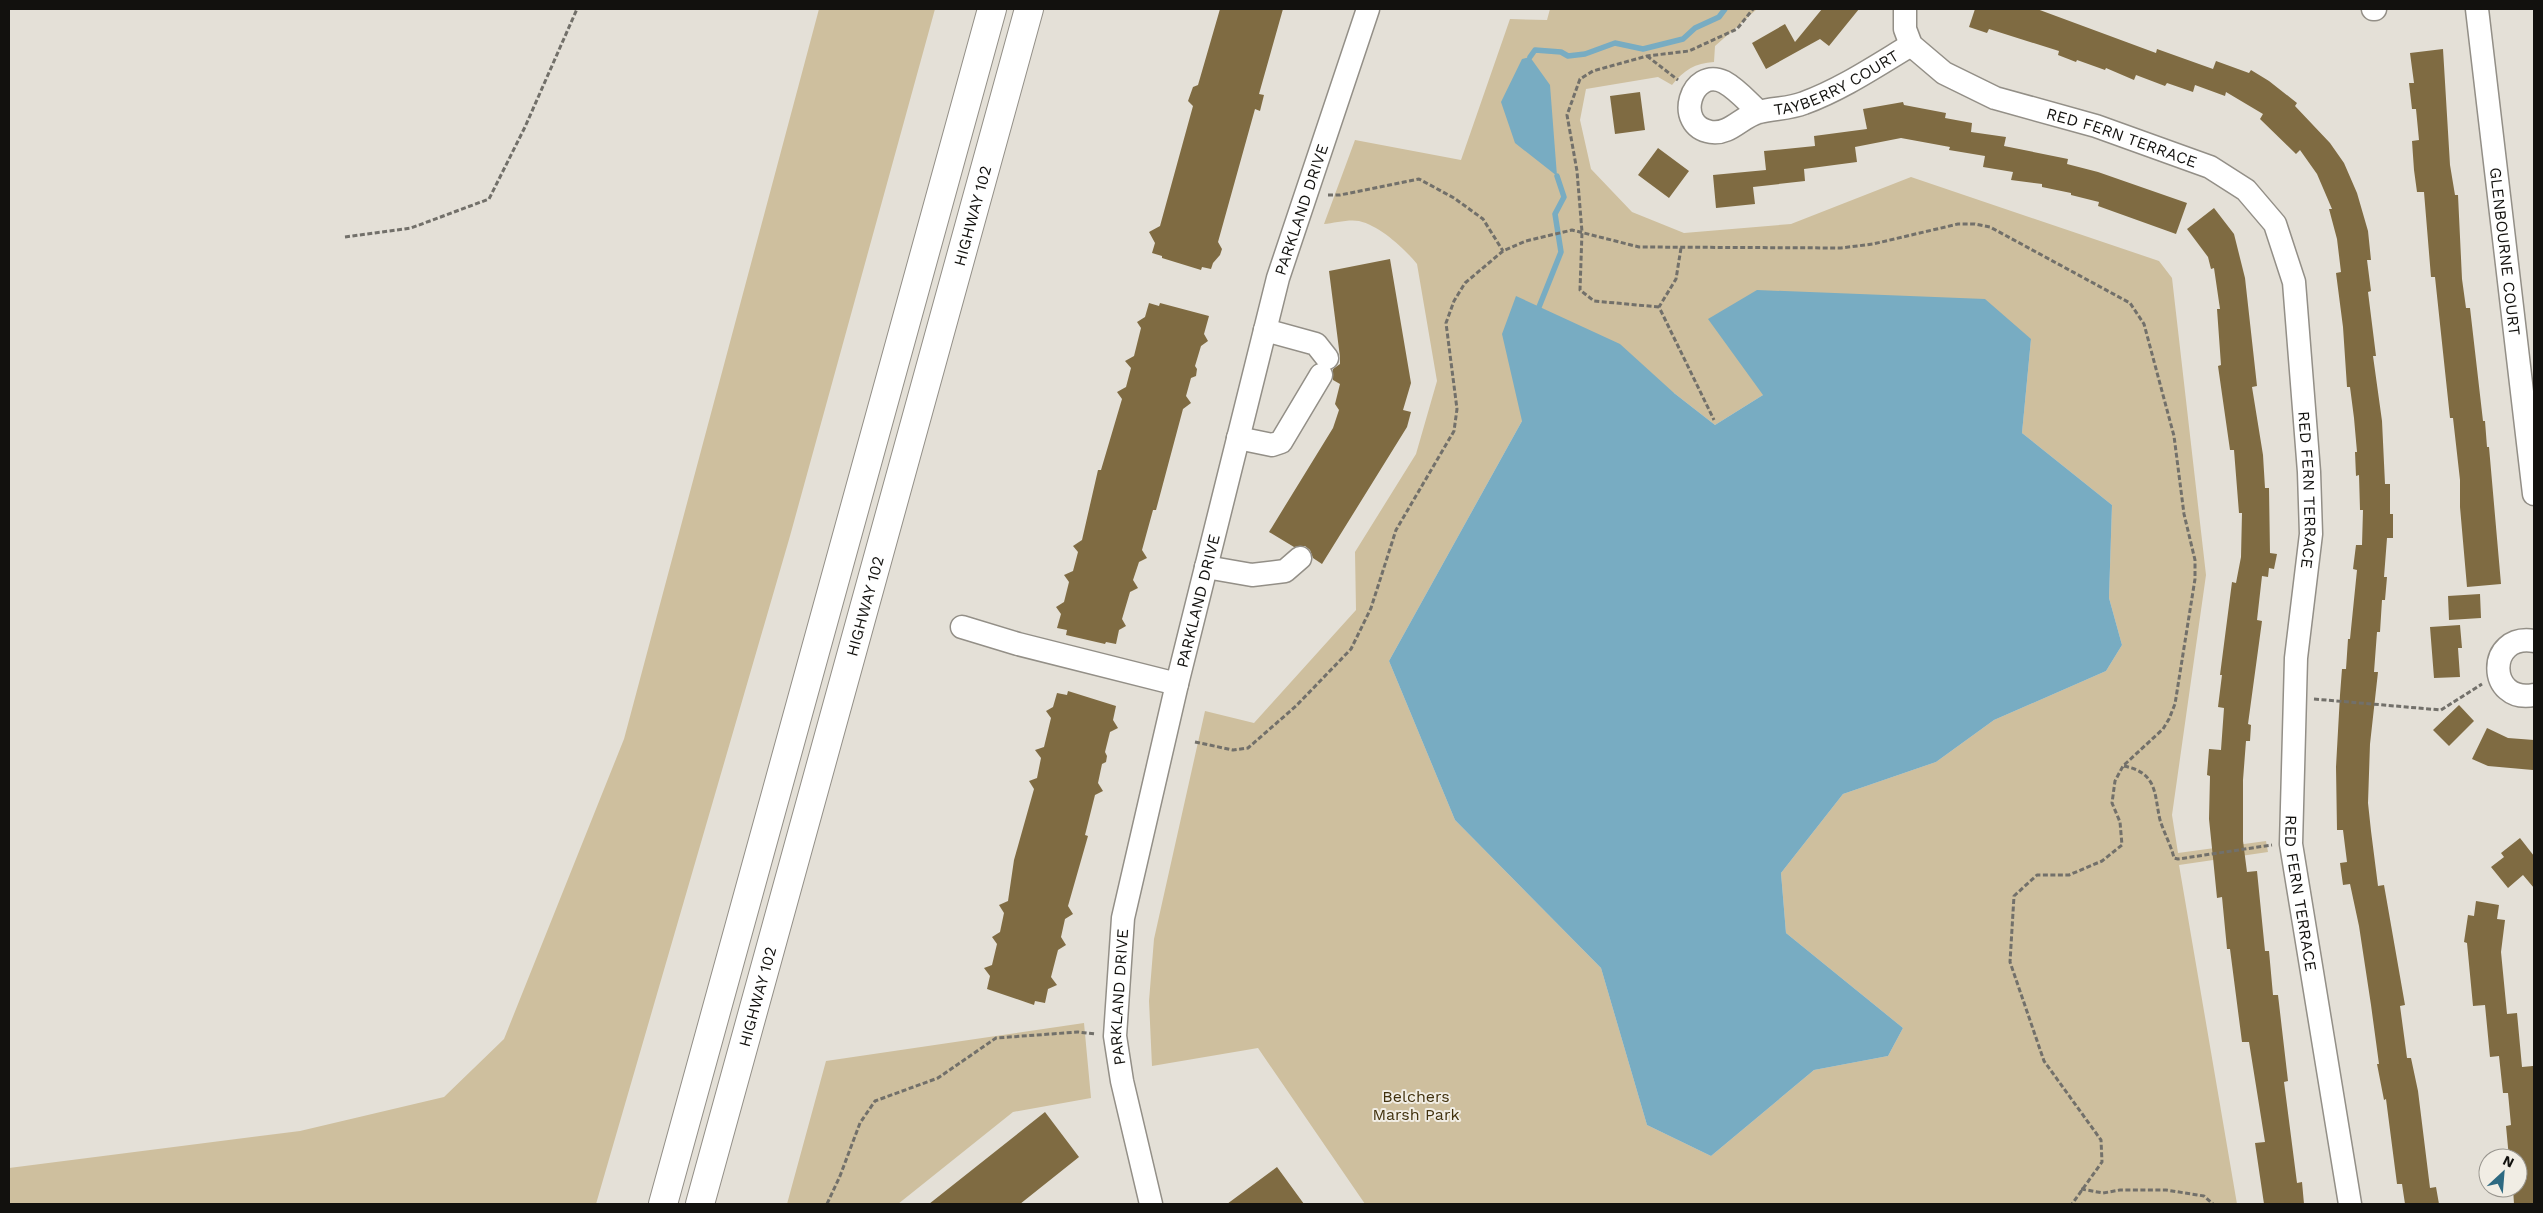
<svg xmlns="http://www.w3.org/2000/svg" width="2543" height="1213" font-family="'Work Sans',sans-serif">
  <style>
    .green { fill: #cebf9e; fill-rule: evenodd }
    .water { fill: #78acc2 }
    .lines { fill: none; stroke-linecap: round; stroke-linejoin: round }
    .stream { stroke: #78acc2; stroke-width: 5.5 }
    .building { fill: #7f6b42 }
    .minor-casing { stroke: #938f87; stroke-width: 25 }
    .highway-casing { stroke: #938f87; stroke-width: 30 }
    .path { stroke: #72706a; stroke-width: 3; stroke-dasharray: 5 2.5; stroke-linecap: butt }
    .minor { stroke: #fff; stroke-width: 22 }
    .highway { stroke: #fff; stroke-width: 28 }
    .labels { text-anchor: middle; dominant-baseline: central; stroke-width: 4; stroke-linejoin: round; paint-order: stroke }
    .street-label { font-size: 16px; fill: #12110e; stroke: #f1ede4 }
    .park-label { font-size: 16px; fill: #41310d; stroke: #f1ede4 }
  </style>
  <rect width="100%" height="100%" fill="#e4e0d7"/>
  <path class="green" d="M819 9H935L790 536 596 1204H9V1168L300 1131 444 1097 504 1039 624 739Z
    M1550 9H1757L1715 46 1714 62C1695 63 1684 70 1672 85L1658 77 1586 89 1580 120 1591 169 1632 212 1684 233 1791 224 1911 177 2159 261 2172 278 2206 575 2172 815 2178 853 2266 841 2268 852 2179 865 2237 1204H1365L1258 1048 1152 1066 1149 1001 1154 939 1205 711 1254 723 1356 610 1355 552 1416 454 1437 381 1417 264C1404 248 1380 226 1359 221 1349 219 1334 223 1324 224L1355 140 1461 160 1510 19 1547 20ZM2031 339 2022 433 2112 505 2109 598 2122 645 2106 671 1994 720 1936 762 1843 794 1781 873 1786 933 1903 1028 1888 1056 1814 1070 1711 1156 1647 1125 1601 968 1455 820 1389 661 1522 421 1674 393 1715 425 1763 395Z
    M1084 1023 1091 1098 1013 1112 898 1204H787L826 1061Z"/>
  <path class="water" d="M1530 57 1550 85 1557 176 1515 143 1501 102 1522 59Z
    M1757 290 1985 299 2031 339 2022 433 2112 505 2109 598 2122 645 2106 671 1994 720 1936 762 1843 794 1781 873 1786 933 1903 1028 1888 1056 1814 1070 1711 1156 1647 1125 1601 968 1455 820 1389 661 1522 421 1502 334 1516 296 1620 344 1674 393 1715 425 1763 395 1708 319Z"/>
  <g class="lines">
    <path class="stream" d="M1530 57 1535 50 1561 52 1568 56 1585 54 1615 43 1643 49 1683 39 1695 28 1719 17 1725 9
      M1539 307 1561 252 1555 214 1564 197 1557 176"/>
  </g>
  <path class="building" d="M1220 9H1283L1259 94 1264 95 1260 111 1255 109 1218 242 1222 249 1220 255 1213 263 1211 269 1202 267 1201 270 1162 258V256L1152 253 1155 243 1149 232 1160 226 1193 106 1188 101 1193 87 1198 85Z
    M1822 9H1859L1829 46 1820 39 1766 69 1752 43 1785 24 1795 42Z
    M1975 9H2037L2156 53 2157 49 2213 69 2216 61 2249 73 2251 70 2269 81 2297 103 2295 106 2330 143 2344 163 2357 193 2368 231 2371 260H2367L2371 291 2368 292 2376 356H2373L2382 421 2385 484H2390V514H2393V538H2387L2384 577H2387L2385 600H2382L2380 632H2377L2374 672H2378L2370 744 2368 803 2371 831 2378 886 2384 885 2405 1005 2400 1006 2407 1058H2411L2418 1091 2430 1188 2436 1187 2439 1204H2405L2402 1184H2397L2386 1099 2384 1100 2377 1064H2379L2371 1005 2359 926 2350 884 2343 885 2340 863 2347 862 2343 830H2337L2336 767 2340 695 2342 669H2346L2348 639H2350L2357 570 2353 569 2356 545H2362L2363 510H2360L2359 475 2356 476 2355 452H2357L2354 418 2350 387H2347L2343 327 2336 273 2341 272 2337 239 2329 209H2332L2317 174 2300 150 2296 154 2260 119 2263 114 2226 92 2225 96 2195 85 2193 92 2167 83 2165 86 2136 75 2134 80 2106 68 2105 70 2077 60 2076 62 2058 55 2059 51 1989 29 1987 33 1969 27Z
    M2443 49 2450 165 2455 195H2458L2462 279 2466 308H2470L2483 421H2485L2487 447H2489L2501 584 2467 587 2460 507V480L2453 418H2450L2435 277H2431L2424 192H2417L2414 170 2412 141 2419 140 2416 109H2412L2409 83H2414L2410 53Z
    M1640 92 1645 130 1615 134 1610 96Z
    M1903 102 1904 105 1946 113 1945 118 1972 123 1971 132 2006 137 2004 146 2068 159 2067 164 2098 172 2187 203 2176 234 2098 206 2099 202 2071 195V193L2042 187V184L2011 180 2013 172 1983 167 1985 156 1949 150 1950 147 1901 138 1855 147 1857 162 1804 169 1805 181 1753 187 1755 204 1716 208 1713 175 1766 170 1764 151 1815 146 1814 136 1867 129 1863 109Z
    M1658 148 1689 171 1669 198 1638 175Z
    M2214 208 2234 234 2245 278 2257 386 2252 387 2263 455 2265 488H2269L2270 553 2277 554 2274 569 2269 568 2268 577 2262 576 2257 620 2262 621 2248 724 2251 725 2250 741H2246L2243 780V841L2247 872 2257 871 2265 951H2269L2273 995H2278L2288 1081 2284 1082 2297 1183 2302 1182 2304 1204H2264L2255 1143 2265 1142 2249 1042H2242L2230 949H2227L2222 897 2217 898 2213 858 2209 819 2210 776 2207 775 2209 749 2221 750 2224 708 2218 707 2222 675H2220L2232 582 2236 583 2241 557 2242 513H2239L2234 450H2230L2218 366 2221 365 2217 309H2220L2214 268 2211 269 2208 257 2187 229Z
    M1390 259 1411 383 1403 410 1411 412 1407 427 1322 564 1313 558 1310 550 1305 546 1294 547 1269 532 1333 428 1339 410 1335 404 1340 384 1333 380V369L1340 364V357L1329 271Z
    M1149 303 1159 306 1160 303 1209 316 1204 334 1208 341 1201 346 1195 366 1197 369 1196 376 1191 378 1186 396 1191 403 1183 409 1156 510H1153L1142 550 1147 558 1139 562 1133 580 1138 588 1130 592 1122 619 1126 626 1119 630 1116 644 1106 642 1105 644 1066 635 1067 630 1057 628 1061 614 1056 607 1064 602 1069 582 1064 575 1073 571 1078 552 1073 546 1082 540 1098 470H1101L1122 399 1117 392 1126 387 1131 368 1125 361 1134 356 1141 328 1137 322 1145 317Z
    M2480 594 2481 618 2449 620 2448 596Z
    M2460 625 2462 648H2458L2460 677 2434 678 2430 627Z
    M1068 691 1116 706 1113 720 1118 728 1110 732 1105 752 1107 756 1106 762 1102 764 1098 783 1103 791 1095 795 1085 835 1088 836 1068 906 1073 914 1065 919 1061 937 1066 945 1058 950 1051 977 1057 985 1048 989 1045 1003 1035 1001 1034 1005 987 989 990 976 984 968 992 965 997 944 992 937 1000 932 1004 913 999 905 1008 901 1014 860 1034 789 1029 781 1037 778 1041 758 1035 750 1044 747 1051 718 1046 711 1053 707 1057 693 1067 695Z
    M2459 705 2474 721 2449 746 2433 730Z
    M2487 728 2508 738 2534 740 2533 770 2488 766 2472 759Z
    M2520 838 2534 856V888L2523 875 2508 888 2491 867 2504 857 2501 853Z
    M2476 901 2499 905 2497 919 2505 920 2501 952 2507 1014 2517 1013 2522 1067 2533 1066 2534 1204H2514L2513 1188H2518V1158H2509L2506 1126 2511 1125 2508 1093H2503L2499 1056 2490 1057 2485 1005 2473 1006 2467 943 2464 942 2468 915 2474 916Z
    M1045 1112 1079 1157 1020 1204H929Z
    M1277 1167 1304 1204H1227Z"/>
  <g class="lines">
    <defs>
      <g id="minor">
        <path id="s1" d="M1905 9V29L1911 45 1944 73 1995 98 2096 126 2210 167 2246 190 2275 224 2294 282 2309 472 2311 534 2296 658 2291 844 2350 1204"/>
        <path d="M2373 9H2375"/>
        <path id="s2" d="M2477 9 2534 494"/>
        <path id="s3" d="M1759 112C1748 102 1737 89 1724 82 1691 66 1673 126 1711 132 1730 135 1742 116 1759 112 1774 108 1789 109 1804 103 1842 89 1876 66 1911 45"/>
        <path d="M1265 330 1316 344 1327 358"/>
        <path d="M1238 438 1272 445 1281 442 1321 375"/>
        <path d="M1206 567 1252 575 1285 571 1300 558"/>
        <path d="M962 627 1018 644 1177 684"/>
        <path d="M2534 641C2486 633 2487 704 2534 695"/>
        <path id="s4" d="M1151 1204 1122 1081 1115 1036 1123 918 1177 684 1278 278 1368 9"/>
      </g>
      <g id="highway">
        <path d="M663 1204 992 9"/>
        <path id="s5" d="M700 1204 1029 9"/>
      </g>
    </defs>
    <use href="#minor" class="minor-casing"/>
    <use href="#highway" class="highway-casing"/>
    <path class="path" d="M1647 56 1678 80
      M1328 195H1340L1419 179 1454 198 1483 219 1503 251
      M345 237 411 228 489 199 525 127 577 9
      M1681 248 1676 279 1659 307 1714 420
      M1659 307 1594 301 1580 290 1582 232 1577 171 1567 115 1580 79 1593 71 1647 56 1689 51 1737 29 1753 9
      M2314 699 2441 710 2482 684
      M1195 742 1233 750 1248 748 1296 706 1351 649 1371 608 1396 530 1454 431 1457 409 1446 323 1454 301 1465 283 1503 251 1526 241 1572 230 1639 247 1841 248 1873 244 1958 224H1975L1990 227 2130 303 2144 324 2174 436 2184 514 2195 560V579L2175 704 2169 719 2163 729 2123 766 2115 781 2112 803 2120 822 2122 845 2102 861 2069 875H2037L2014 896 2010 962 2044 1061 2101 1140 2102 1162 2072 1204
      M2124 766C2158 773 2154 794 2160 820 2164 833 2171 845 2174 858L2178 859 2272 845
      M2081 1189 2103 1193 2120 1190H2166L2204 1196 2213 1204
      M827 1204 840 1176 860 1123 875 1101 938 1078 996 1038 1078 1032 1096 1034"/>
    <use href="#minor" class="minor"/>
    <use href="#highway" class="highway"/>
  </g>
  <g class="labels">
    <g class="street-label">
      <text stroke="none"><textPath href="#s3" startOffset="270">TAYBERRY COURT</textPath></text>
      <text stroke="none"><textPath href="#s1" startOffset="270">RED FERN TERRACE</textPath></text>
      <text stroke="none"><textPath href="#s4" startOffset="1021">PARKLAND DRIVE</textPath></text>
      <text stroke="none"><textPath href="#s5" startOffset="1025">HIGHWAY 102</textPath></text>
      <text stroke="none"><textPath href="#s2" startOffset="244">GLENBOURNE COURT</textPath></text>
      <text stroke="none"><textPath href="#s1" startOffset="720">RED FERN TERRACE</textPath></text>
      <text stroke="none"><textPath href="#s4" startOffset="616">PARKLAND DRIVE</textPath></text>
      <text stroke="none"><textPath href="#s5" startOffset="620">HIGHWAY 102</textPath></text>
      <text stroke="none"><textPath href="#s1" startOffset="1125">RED FERN TERRACE</textPath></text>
      <text stroke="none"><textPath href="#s5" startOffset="215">HIGHWAY 102</textPath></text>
      <text stroke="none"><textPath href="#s4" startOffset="211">PARKLAND DRIVE</textPath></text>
    </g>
    <g class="park-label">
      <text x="1416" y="1096">Belchers<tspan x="1416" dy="18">Marsh Park</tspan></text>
    </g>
  </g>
  <rect width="2543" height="1213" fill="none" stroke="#12110e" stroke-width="20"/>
  <g transform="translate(2503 1173) rotate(26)"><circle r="24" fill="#f1ede4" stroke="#98958e"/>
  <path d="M0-4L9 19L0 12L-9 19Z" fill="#2d6981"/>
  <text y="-8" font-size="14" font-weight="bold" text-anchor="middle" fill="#12110e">N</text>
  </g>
</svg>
